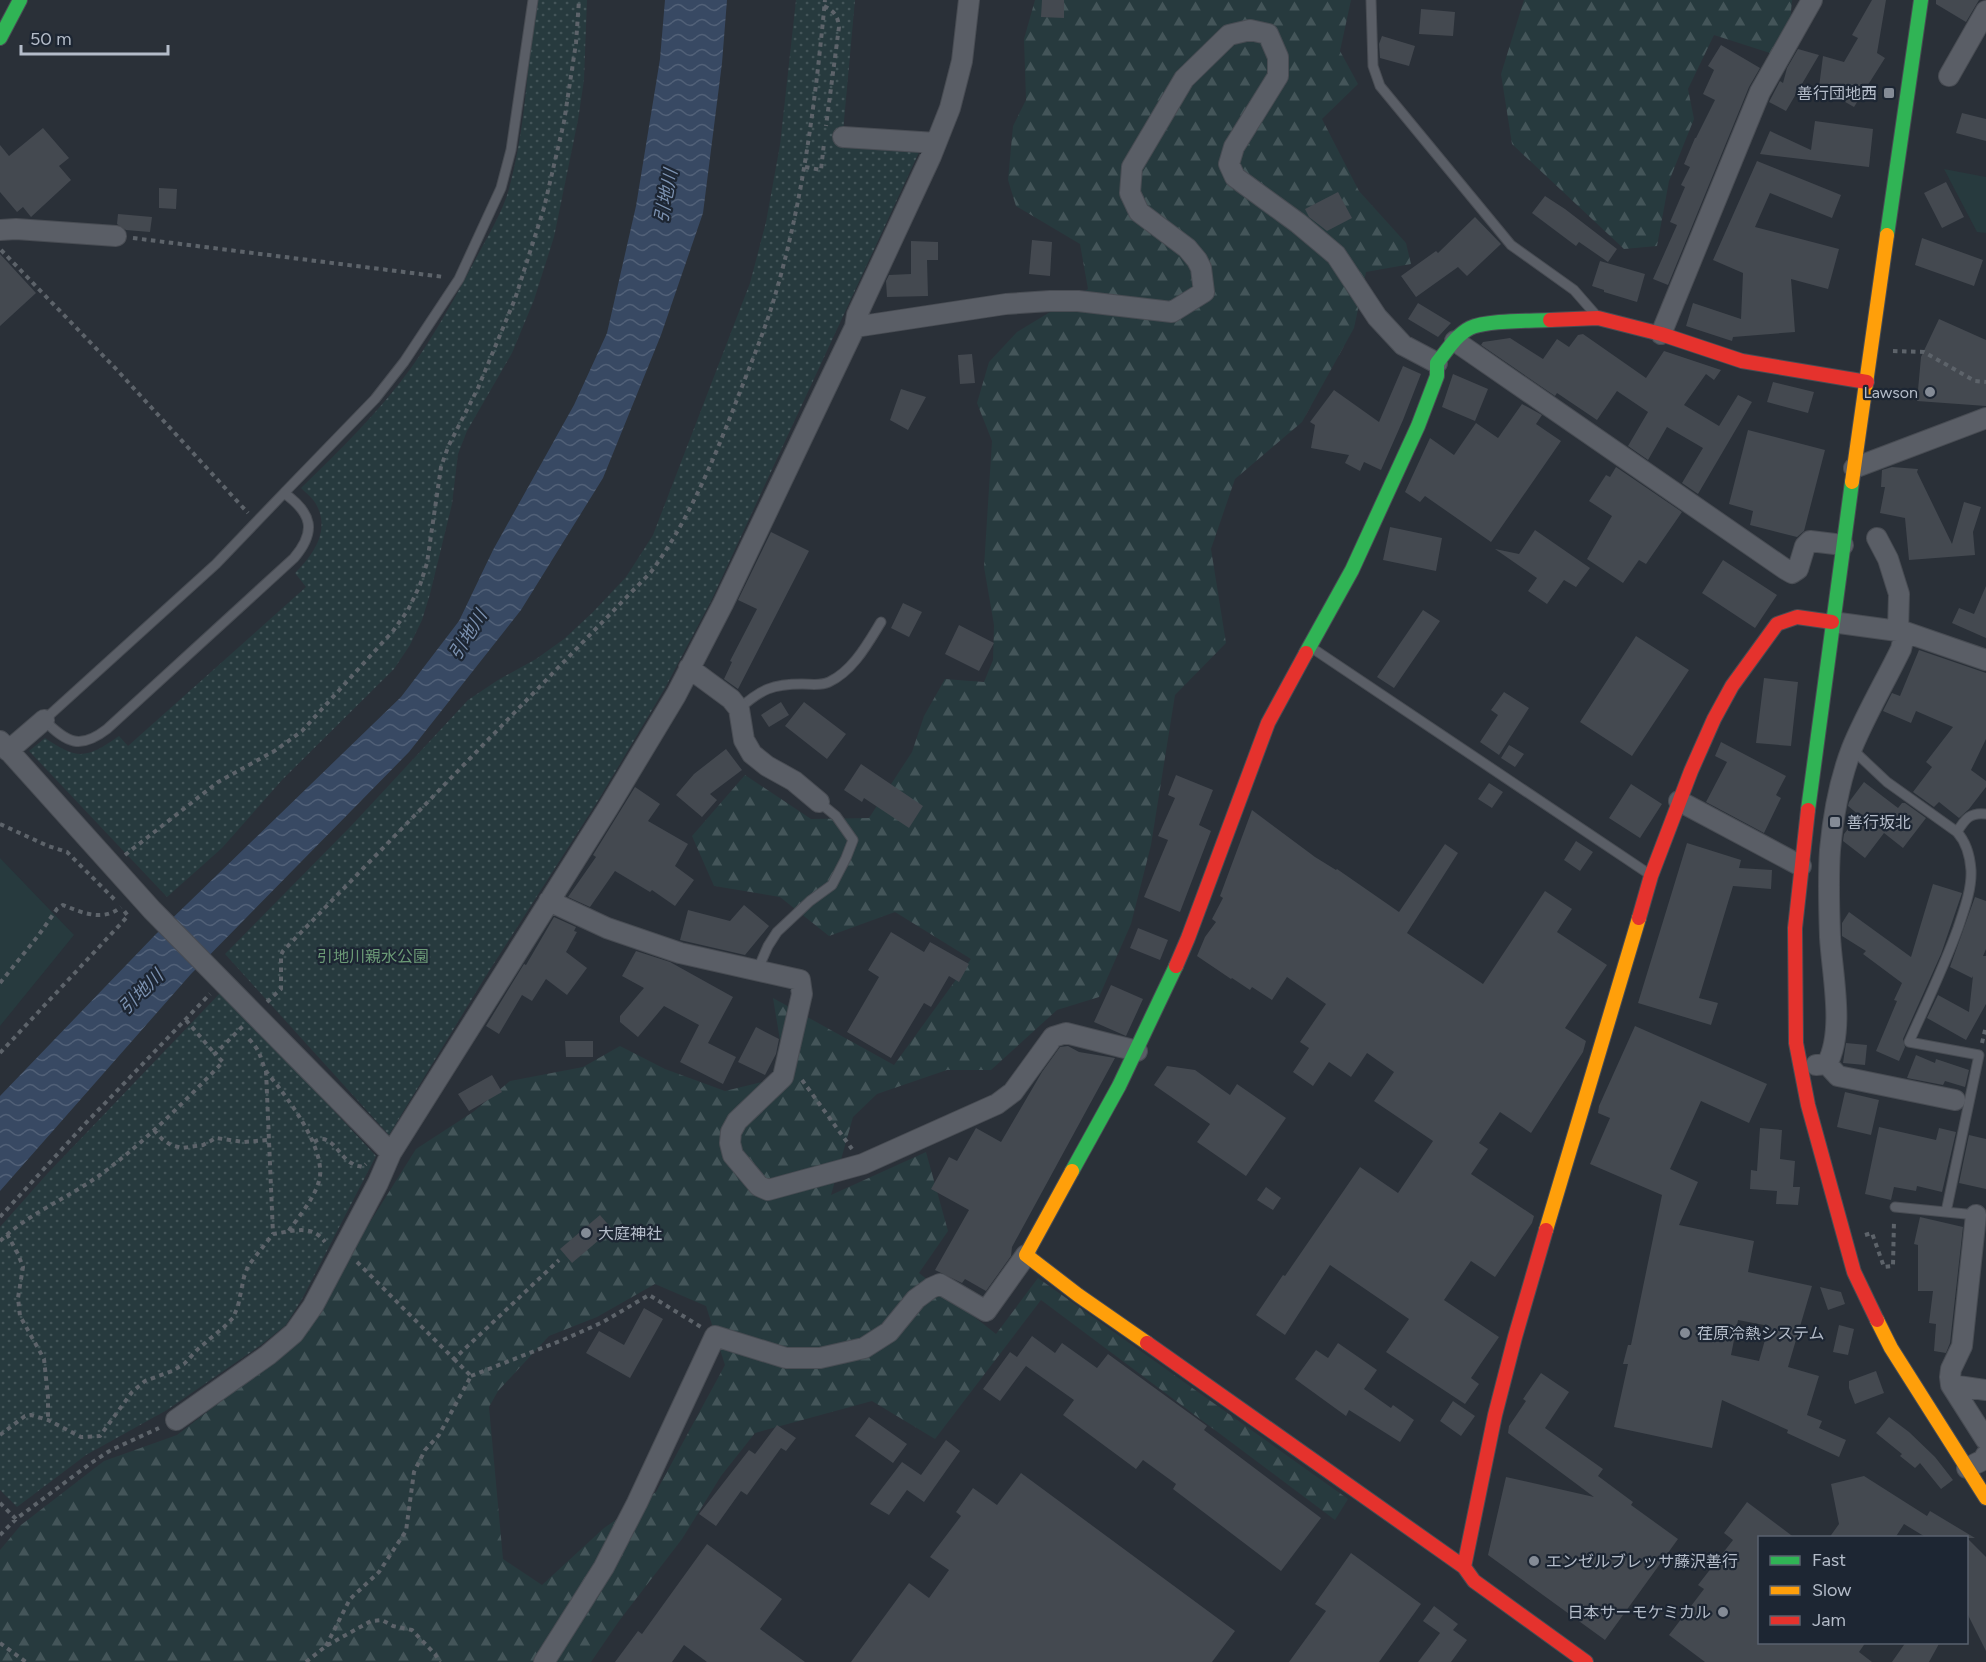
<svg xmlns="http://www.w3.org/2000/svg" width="1986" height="1662" font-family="Figtree,'Noto Sans JP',sans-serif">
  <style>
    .green { fill: #273a3e }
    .forest { fill: url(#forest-firs); fill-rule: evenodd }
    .park { fill: url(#park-dots) }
    .water { fill: url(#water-waves) }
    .building { fill: #444950; fill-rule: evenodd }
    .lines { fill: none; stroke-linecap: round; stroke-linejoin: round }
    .lane-casing { stroke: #484c53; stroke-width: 11 }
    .street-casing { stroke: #484c53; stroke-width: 22 }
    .fast-casing { stroke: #484c53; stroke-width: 16 }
    .slow-casing { stroke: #484c53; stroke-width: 16 }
    .jam-casing { stroke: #484c53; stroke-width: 16 }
    .path { stroke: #5d636a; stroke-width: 4; stroke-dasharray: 4.5 4.5; stroke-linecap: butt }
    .lane { stroke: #5a5e66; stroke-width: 9 }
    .street { stroke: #5a5e66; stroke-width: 20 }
    .fast { stroke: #30b455; stroke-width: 14 }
    .slow { stroke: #ff9f0a; stroke-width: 14 }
    .jam { stroke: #e5322d; stroke-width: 14 }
    .poi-dot { fill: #848b96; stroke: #1d2633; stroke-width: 2 }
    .labels { text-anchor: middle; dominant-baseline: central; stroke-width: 4.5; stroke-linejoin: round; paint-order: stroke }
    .poi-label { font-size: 16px; fill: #b4bcc9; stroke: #1d2633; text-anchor: start }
    .park-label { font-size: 16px; fill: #6b9a76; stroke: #1d2633 }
    .water-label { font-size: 18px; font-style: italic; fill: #7c92b1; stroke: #1d2633 }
  </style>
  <defs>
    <pattern id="forest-firs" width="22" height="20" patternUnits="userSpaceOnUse" patternTransform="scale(1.5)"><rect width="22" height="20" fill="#273a3e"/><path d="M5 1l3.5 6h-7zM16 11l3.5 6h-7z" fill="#445559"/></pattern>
    <pattern id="park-dots" width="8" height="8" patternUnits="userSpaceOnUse" patternTransform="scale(1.5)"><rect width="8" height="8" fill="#273a3e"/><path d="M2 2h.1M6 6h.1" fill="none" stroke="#445559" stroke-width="1.8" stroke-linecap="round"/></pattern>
    <pattern id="water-waves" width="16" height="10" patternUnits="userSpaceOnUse" patternTransform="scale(1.5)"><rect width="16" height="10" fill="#384963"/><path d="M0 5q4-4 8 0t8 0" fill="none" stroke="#526178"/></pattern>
  </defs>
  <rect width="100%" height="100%" fill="#2a3038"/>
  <path class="green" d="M1944 169 1986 177V233L1977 232Z
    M0 858 74 935 0 1026Z"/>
  <path class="forest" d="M1035 0H1351L1340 51 1358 84 1322 119 1359 191 1406 243 1411 264 1366 272 1354 328 1302 422 1235 479 1211 549 1226 643 1175 695 1151 845 1131 924 1099 997 1057 1010 991 1070H947L877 1094 853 1117 831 1195 926 1152 948 1231 919 1273 996 1334 1038 1278 1348 1499 1335 1520 1041 1300 935 1439 872 1401 755 1433 721 1476 682 1539 619 1621 591 1662H0V1550L21 1525 104 1461 177 1435 301 1340 331 1284 416 1149 473 1112 510 1081 583 1067 620 1046 665 1069 725 1091 786 1076 773 998 894 1065 971 959 895 912 829 936 780 897 714 886 692 836 745 775 811 819 869 818 912 752 924 716 945 679 984 682 993 660 994 625 984 567 992 441 977 403 989 362 1017 332 1088 289 1080 244 1016 206 1008 180 1013 126 1026 100 1024 39ZM655 1284 706 1306 725 1365 656 1492 604 1528 542 1585 503 1559 489 1407 498 1391 549 1336 597 1317Z
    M1524 0H1792L1790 22 1770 53 1714 35 1688 89 1694 119 1669 181 1657 246 1624 249 1512 144 1501 74Z"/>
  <path class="park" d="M534 0H587L584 80 578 120 554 237 534 300 512 353 467 431 458 454 452 504 430 594 422 620 410 645 394 669 282 780 222 848 167 897 29 751 45 738C78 760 86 759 119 736L128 746 306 587 295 573C313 555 330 531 317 506 314 499 306 493 301 488 340 450 379 412 411 368 435 334 455 298 474 262 486 239 502 214 509 189 526 127 528 63 534 0Z
    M796 0H855L842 143 921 148 712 599 665 688 599 799 484 979 389 1135 225 954 352 825 468 700 498 680 536 659 564 639 593 612 626 577 653 535 750 283 766 222 780 145Z
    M222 991 376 1156 302 1299 286 1325 261 1345 167 1410 86 1455 17 1507 0 1490V1227L47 1174Z"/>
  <path class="water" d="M665 0H727L722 63 703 213 661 335 603 478 521 610 409 752 191 974 0 1191V1096L156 934 401 697 459 621 493 550 574 405 607 333 636 206 660 59Z"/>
  <path class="building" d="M1042 0H1064V18L1041 17Z
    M1872 0H1886L1877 53 1885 58 1854 107 1819 87 1823 56 1844 62 1858 38 1852 35Z
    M1936 0H1979L1966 22 1936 4Z
    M1421 9 1455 12 1453 36 1419 34Z
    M1382 36 1415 46 1409 66 1380 58 1379 44Z
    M1721 45 1760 68 1749 87 1668 285 1653 279 1677 225 1670 222 1685 187 1681 185 1690 167 1684 164 1695 138H1696L1715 100 1703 94 1714 70 1708 66Z
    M1798 49 1819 55 1786 111 1769 102 1780 81 1783 83 1787 68Z
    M1962 113 1986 119V141L1956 133Z
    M1815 121 1873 129 1869 167 1760 154 1770 131 1811 150Z
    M43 128 69 158 59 166 71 180 31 217 23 207 17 212 0 192V145L9 156Z
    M1757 161 1841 195 1832 218 1770 193 1755 227 1839 249 1828 289 1791 279 1795 332 1733 337 1732 341 1686 326 1693 303 1741 319 1743 273 1713 260Z
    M1946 182 1964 217 1942 228 1924 193Z
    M159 188 177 189 176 209 159 208Z
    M1338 192 1352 218 1327 231 1309 217 1305 209Z
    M1545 196 1565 209 1617 249 1608 262 1579 242 1576 246 1532 213Z
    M118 214 152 217 150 232 126 230 117 224Z
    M1475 217 1501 244 1467 276 1458 267 1416 297 1401 276 1436 251 1438 253Z
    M1922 238 1983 260 1974 286 1915 265Z
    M1032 240 1052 242 1050 276 1029 274Z
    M911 241 938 242V260H927L928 296 887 297 886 281 889 275 911 274Z
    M0 254 36 293 0 326Z
    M1600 261 1645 274 1637 302 1604 292V290L1592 286Z
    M1418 303 1451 323 1438 337 1408 319Z
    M1939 319 1986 340V406L1917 401 1921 357Z
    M1583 334 1646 378 1664 351 1721 370 1714 380 1706 374 1684 405 1719 426 1738 395 1752 402 1698 494 1682 483 1703 448 1667 427 1648 460 1628 446 1648 412 1617 391 1597 420 1557 393 1555 396 1481 345 1483 342 1510 338 1543 359 1557 339 1569 347 1578 335Z
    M972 354 975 383 960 384 958 355Z
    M1403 366 1421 374 1403 420 1381 470 1364 462 1360 471 1345 463 1349 455 1311 448 1315 425 1310 422 1334 390 1379 422Z
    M1453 374 1488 389 1475 421 1442 407Z
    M1773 382 1814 392 1808 413 1767 402Z
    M901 389 926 397 908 430 890 420Z
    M1522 404 1542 415 1536 424 1561 441 1491 542 1425 496 1420 502 1405 492 1430 438 1454 455 1476 423 1498 438Z
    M1748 430 1825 450 1804 531 1797 537 1750 525 1753 511 1729 504Z
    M1616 467 1682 512 1646 564 1639 560 1623 583 1587 559 1612 516 1589 501 1606 475 1610 477Z
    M1892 467 1918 469 1917 472 1952 544 1964 502 1981 507 1973 532 1975 555 1909 560 1905 518 1880 513 1885 487H1881L1882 470Z
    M1390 527 1442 538 1436 571 1383 560Z
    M1535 530 1590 568 1576 587 1564 580 1547 604 1528 591 1537 578 1495 549 1519 554Z
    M771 532 809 551 738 689 724 679 732 662 730 661 757 609 738 600Z
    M1723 560 1777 595 1755 628 1702 593Z
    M1986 586V638L1952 623 1959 608 1974 614Z
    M903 603 922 612 909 637 891 628Z
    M1423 610 1440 621 1394 688 1377 677Z
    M959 625 994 643 979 671 945 654Z
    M1636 636 1689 670 1632 756 1580 722Z
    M1919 650 1986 673V739L1971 770 1986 781V787L1969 809 1959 818 1939 802 1934 807 1913 792 1932 767 1926 762 1953 727 1916 711 1911 723 1883 711 1892 693 1900 696Z
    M1764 678 1798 682 1791 746 1756 743Z
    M1504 692 1529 708 1499 755 1480 742 1498 715 1491 710Z
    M781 702 789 715 769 727 761 715Z
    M804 702 846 734 827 759 785 726Z
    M1721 742 1786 776 1776 795 1781 798 1764 833 1706 802 1727 762 1715 756Z
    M1509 745 1524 754 1515 767 1501 758Z
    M726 749 742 770 710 794 717 800 702 817 676 795 694 774Z
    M861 764 923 806 909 828 864 798 862 802 844 790Z
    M1176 775 1213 790 1199 825 1211 831 1180 912 1144 897 1168 840 1158 836 1175 798 1168 795Z
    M1864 782 1898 808 1902 803H1905L1926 818 1903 848 1884 833 1865 858 1843 841 1844 834 1859 815 1848 806 1849 802Z
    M1489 783 1503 792 1492 808 1478 799Z
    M1631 784 1662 804 1640 838 1609 818Z
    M635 787 660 804 648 821 688 844 675 866 694 880 675 906 652 890 650 892 615 871 590 907 568 897 596 857 593 855Z
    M1252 810 1315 857 1336 870 1337 869 1399 912 1445 844 1458 853 1407 933 1483 984 1545 891 1572 909 1557 932 1607 965 1565 1028 1586 1041 1583 1052 1531 1133 1500 1112 1479 1143 1488 1149 1471 1174 1534 1216 1532 1223 1495 1277 1471 1261 1444 1300 1499 1337 1471 1378 1479 1384 1465 1404 1386 1352 1409 1319 1330 1265 1285 1335 1256 1315 1283 1275 1285 1276 1360 1167 1398 1193 1433 1141 1374 1101 1394 1072 1367 1053 1351 1077 1329 1062 1313 1086 1293 1072 1309 1048 1300 1042 1326 1004 1287 977 1272 1000 1252 987 1250 990 1232 978 1231 979 1197 956 1205 937 1216 922 1212 919 1223 898 1220 896Z
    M1576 841 1593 852 1580 871 1564 860Z
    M1687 843 1741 860 1739 868 1772 870 1771 889 1733 886 1699 998 1718 1003 1711 1025 1638 1003Z
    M1933 884 1962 893 1941 954 1903 1039 1905 1047 1899 1061 1876 1051 1897 1001 1894 1000 1902 983 1863 954 1866 951 1842 936V923L1849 912 1911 957Z
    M1975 897 1986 901V949L1983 956H1986V1004L1966 1040 1927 1018 1938 995 1969 1012 1973 976 1972 978 1950 967Z
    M744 905 769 926 745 955 680 940 688 910 730 921Z
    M554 917 576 927 574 931 577 932 566 952 587 968 567 995 546 979 532 1001 522 995 499 1034 486 1026 524 964 526 965Z
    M1138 928 1168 940 1160 960 1130 948Z
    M891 932 924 952 930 942 969 964 959 982 949 976 931 1007 924 1003 891 1058 847 1032 879 977 868 970Z
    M636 951 670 962 733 997 708 1043 736 1057 723 1084 680 1062 699 1025 664 1006 638 1037 620 1022V1016L644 988 622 976Z
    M1111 985 1143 999 1126 1036 1094 1022Z
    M1635 1026 1767 1084 1749 1123 1701 1101 1670 1169 1698 1182 1679 1225 1754 1241 1748 1272 1812 1286 1788 1367 1819 1376 1807 1415 1822 1421 1819 1428 1846 1440 1839 1457 1787 1433 1788 1430 1722 1400 1712 1448 1614 1427 1628 1364H1623L1628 1345H1631L1662 1195 1590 1164 1610 1118 1598 1113 1599 1106ZM1738 1320 1769 1326 1759 1361 1731 1355Z
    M756 1027 779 1039 776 1054 765 1075 738 1062Z
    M565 1041H593V1057H566Z
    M1846 1043 1867 1045 1865 1065 1843 1063Z
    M1068 1046 1079 1052 1115 1058 1012 1247 1011 1256 986 1291 965 1279 962 1283 935 1270 969 1210 931 1189 949 1157 957 1161 976 1128 1001 1142 1042 1072 1060 1047Z
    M1916 1055 1935 1063 1936 1059 1969 1070 1965 1087 1945 1081 1943 1085 1907 1078Z
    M1167 1066 1195 1070 1230 1095 1237 1084 1286 1118 1246 1176 1197 1142 1210 1124 1154 1085Z
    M492 1075 502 1092 469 1111 458 1094Z
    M1845 1092 1879 1100 1871 1135 1837 1127Z
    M1879 1127 1936 1140 1939 1128 1956 1132 1942 1192 1917 1186 1916 1191 1894 1187 1891 1200 1865 1194Z
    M1760 1128 1782 1130 1780 1159 1795 1161 1793 1187H1800L1798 1205 1776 1204 1777 1191 1750 1189 1751 1170 1757 1171Z
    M1969 1135 1986 1139V1189L1959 1183Z
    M1266 1187 1281 1198 1273 1210 1257 1200Z
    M600 1215 612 1229 572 1263 560 1249Z
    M1920 1217 1963 1227 1950 1343 1946 1353 1934 1351 1936 1324 1929 1323 1933 1291H1918V1245L1914 1244Z
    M1820 1287 1841 1292 1845 1304 1828 1310Z
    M644 1308 663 1319 630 1378 586 1353 599 1331 624 1345Z
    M1839 1325 1854 1329 1848 1355 1833 1352Z
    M1032 1336 1055 1353 1062 1343 1097 1368 1108 1354 1207 1426 1204 1430 1321 1518 1281 1571 1173 1489 1176 1484 1143 1460 1136 1469 1063 1415 1074 1400 1026 1366 1000 1401 983 1389 1010 1352 1017 1357Z
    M1338 1343 1377 1370 1364 1389 1391 1408 1393 1405 1414 1420 1400 1442 1349 1410 1346 1416 1295 1379 1316 1350 1328 1358Z
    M1876 1371 1884 1393 1855 1404 1849 1388V1381Z
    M1541 1373 1569 1392 1545 1428 1603 1469 1598 1476 1633 1502 1631 1505 1678 1539 1605 1640 1488 1555 1506 1477 1594 1497 1508 1433 1509 1426 1526 1401 1523 1399Z
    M1453 1401 1475 1416 1461 1436 1440 1421Z
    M869 1417 907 1444 893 1463 855 1436Z
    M1889 1417 1909 1432 1935 1457 1953 1480 1941 1489 1920 1463 1915 1468 1900 1456 1902 1454 1876 1433Z
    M777 1425 796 1438 786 1451 781 1448 747 1495 741 1491 716 1526 699 1514 749 1450 755 1454Z
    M946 1440 960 1451 924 1502 907 1490 889 1515 870 1504 902 1462 921 1475Z
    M1021 1473 1235 1631 1212 1662H851L909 1583 929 1598 949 1570 930 1557 961 1516 956 1512 973 1488 997 1505Z
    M1864 1476 1927 1516 1930 1511 1975 1538H1967L1986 1557V1651L1966 1611V1538H1927L1904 1524 1895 1538H1829L1839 1524 1831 1484Z
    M1747 1502 1795 1538H1760V1642H1866L1859 1652 1872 1662H1705L1669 1635 1704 1589 1698 1585 1733 1540 1724 1533Z
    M707 1544 782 1599 760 1629 805 1662H707L684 1645 672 1662H615L638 1631 642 1634Z
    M1351 1553 1421 1604 1379 1662H1289L1326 1611 1315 1604Z
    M1434 1606 1458 1624 1453 1630 1467 1640 1451 1662H1418L1440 1633 1423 1621Z
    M1906 1642H1940L1929 1662H1892Z"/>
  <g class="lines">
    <defs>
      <path id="lane" d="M1371 0 1373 66 1380 86 1511 245 1574 290 1595 314
        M284 493C312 513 317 531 294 558L107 729C80 750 67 743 44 720L216 564Z
        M284 493 375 399 404 362 459 279 501 188 511 150 533 0
        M1312 648 1649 874
        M739 709C761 689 773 684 802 684 811 684 821 686 829 682 853 671 868 643 881 622
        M1852 749 1887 782 1957 832C1966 842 1970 856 1971 870 1972 889 1964 910 1958 928 1944 967 1926 1004 1909 1042L1979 1055 1946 1212
        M1957 832C1965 819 1970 812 1986 814
        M757 971 768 946 777 932 810 901 832 885 846 858 853 840 836 816 819 802
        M1895 1207 1976 1215"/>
      <path id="street" d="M1949 76 1986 11
        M843 137 936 143
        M0 230 16 229 116 236
        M855 327 1006 304 1050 301H1078L1172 312 1204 292 1201 268 1197 260 1187 248 1139 212 1130 193 1132 167 1184 79 1229 35 1250 30 1268 34 1278 57V76L1234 147 1229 164 1235 177 1298 223 1336 255 1377 317 1403 345 1437 363
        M1661 334 1760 92 1812 0
        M1455 341 1785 569 1792 573 1798 569 1805 546 1810 541 1843 545
        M1854 468 1986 418
        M1877 538 1888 559 1899 594 1898 631
        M1832 622 1905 632 1986 660
        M689 668 731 699 739 709 744 740 752 754 767 766 794 781 819 802
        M0 741 152 910 391 1153
        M8 751 44 720
        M1679 801 1801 866
        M549 901 607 928 680 953 800 980 802 994 783 1077 737 1121 731 1132 730 1143 733 1155 759 1186 768 1190 863 1164 997 1104 1013 1092 1053 1037 1066 1033 1137 1051
        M1827 1064C1845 1031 1832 974 1830 937 1829 908 1828 879 1830 850 1833 817 1840 779 1852 748 1866 714 1885 682 1901 649L1905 632
        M1816 1065 1827 1064 1838 1076 1955 1100
        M1976 1215 1962 1346 1951 1369 1950 1377 1951 1385 1986 1440
        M1951 1385 1986 1390
        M176 1420 268 1355 294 1333 313 1306 378 1183 391 1153 608 808 676 695 723 604 855 327 857 315 931 156 950 108 962 61 969 0
        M1967 1468 1983 1460 1986 1455
        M544 1662 604 1567 637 1503 715 1336 786 1358H820L864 1348 889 1332 916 1299 931 1288 940 1284 986 1311 1026 1255"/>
      <path id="fast" d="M0 38 20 0
        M1887 235 1921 0
        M1306 653 1352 570 1418 426 1437 376V363C1446 352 1456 335 1470 328 1486 320 1531 321 1550 320
        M1808 810 1852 482
        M1072 1171 1119 1086 1176 966"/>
      <path id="slow" d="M1852 482 1887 235
        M1072 1171 1026 1255 1078 1295 1147 1343
        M1546 1230 1639 918
        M1877 1320 1891 1348 1986 1498"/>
      <path id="jam" d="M1550 320 1598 318 1661 334 1742 361 1867 382
        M1808 810 1795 928 1796 1043 1808 1105 1854 1272 1877 1320
        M1639 918 1651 876 1691 771 1714 719 1732 686 1777 624 1797 617 1832 622
        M1176 966 1188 938 1268 723 1306 653
        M1546 1230 1515 1337 1495 1415 1464 1567 1474 1581 1586 1662
        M1147 1343 1464 1567"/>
    </defs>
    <use href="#lane" class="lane-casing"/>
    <use href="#street" class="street-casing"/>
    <use href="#fast" class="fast-casing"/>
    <use href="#slow" class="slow-casing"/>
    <use href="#jam" class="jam-casing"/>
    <path class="path" d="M824 6C834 11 838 16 839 27L826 126
      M805 167 821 170 824 143
      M133 238 444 277
      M1 250 117 370 248 513
      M1893 351 1924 352 1975 381 1986 382
      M0 824 48 846 67 852 117 902
      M125 855 218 782 276 750 302 731 393 631 408 610 420 585 427 563 441 467 448 447 478 388 515 299 544 208 564 122 576 43 579 0
      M0 983 38 936 57 909 63 905C83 913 103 922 121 907
      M267 1002 281 989V955L283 951 651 572C687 523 711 466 733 410 745 378 759 345 770 312 802 211 815 105 825 0
      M186 1020 215 1054
      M249 1039C262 1053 259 1056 266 1071 270 1077 276 1083 280 1089 296 1110 323 1149 320 1176 317 1196 299 1216 288 1232
      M1982 1043 1986 1026
      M0 1053 128 916 122 908
      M266 1071 273 1234
      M802 1080 852 1149
      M154 1130 162 1139 171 1145 182 1148 203 1145 216 1138 244 1142 268 1140
      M314 1142C331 1130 339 1158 353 1164 356 1166 359 1166 363 1167L366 1164
      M0 1217 84 1125 210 994
      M7 1234 18 1254 23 1267 18 1298 20 1316 44 1359 48 1397V1420
      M1865 1235 1872 1233 1884 1267 1893 1266 1894 1220
      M0 1241C29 1213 68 1198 100 1175 145 1142 184 1102 223 1062L215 1054 243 1026
      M357 1262 454 1359 559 1260
      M471 1376 565 1339 603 1322 649 1295 701 1327
      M0 1435 25 1416 31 1415 48 1420 81 1437 100 1436 132 1392 145 1381 172 1371 184 1364 198 1349 224 1327 233 1318 238 1306 244 1277 248 1266 273 1234C294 1231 312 1224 325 1242
      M0 1503 16 1519
      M0 1535 16 1519 91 1463 111 1450 159 1428
      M0 1643 26 1662
      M326 1646 350 1599 379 1572 406 1531 414 1472 425 1450 439 1435 471 1376 454 1359
      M306 1662 326 1646 371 1621 382 1620 393 1626 412 1630 435 1654 440 1662"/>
    <use href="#lane" class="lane"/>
    <use href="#street" class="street"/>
    <use href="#fast" class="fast"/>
    <use href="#slow" class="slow"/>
    <use href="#jam" class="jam"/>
  </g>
  <g class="poi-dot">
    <rect x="1883" y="87" width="12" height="12" rx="3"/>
    <circle cx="1930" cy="392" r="6"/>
    <rect x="1829" y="816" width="12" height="12" rx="3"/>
    <circle cx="586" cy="1233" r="6"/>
    <circle cx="1685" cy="1333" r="6"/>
    <circle cx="1534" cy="1561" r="6"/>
    <circle cx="1723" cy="1612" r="6"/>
  </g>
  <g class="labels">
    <g class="poi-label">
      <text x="1877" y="93" text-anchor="end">善行団地西</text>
      <text x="1918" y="392" text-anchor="end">Lawson</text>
      <text x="1847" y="822">善行坂北</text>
      <text x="598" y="1233">大庭神社</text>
      <text x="1697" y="1333">荏原冷熱システム</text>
      <text x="1546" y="1561">エンゼルブレッサ藤沢善行</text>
      <text x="1711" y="1612" text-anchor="end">日本サーモケミカル</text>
    </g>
    <g class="park-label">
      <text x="373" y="956">引地川親水公園</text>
    </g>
    <g class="water-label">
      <text transform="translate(666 196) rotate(-79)">引地川</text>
      <text transform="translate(468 635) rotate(-58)">引地川</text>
      <text transform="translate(141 992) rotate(-45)">引地川</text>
    </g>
  </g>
  <rect x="1758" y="1536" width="210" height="108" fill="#1d2633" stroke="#59626f" stroke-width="1.5"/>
  <rect x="1770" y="1556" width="30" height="9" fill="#30b455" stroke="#59626f" stroke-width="1.5"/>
  <text x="1812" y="1566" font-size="18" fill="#b4bcc9">Fast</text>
  <rect x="1770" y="1586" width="30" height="9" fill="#ff9f0a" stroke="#59626f" stroke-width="1.5"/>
  <text x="1812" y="1596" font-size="18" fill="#b4bcc9">Slow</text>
  <rect x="1770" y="1616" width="30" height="9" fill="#e5322d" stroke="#59626f" stroke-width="1.5"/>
  <text x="1812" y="1626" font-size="18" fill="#b4bcc9">Jam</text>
  <path d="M21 45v9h147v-9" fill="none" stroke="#b4bcc9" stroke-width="3"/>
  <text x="30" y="45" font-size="18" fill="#b4bcc9" stroke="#1d2633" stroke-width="4.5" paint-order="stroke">50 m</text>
</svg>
